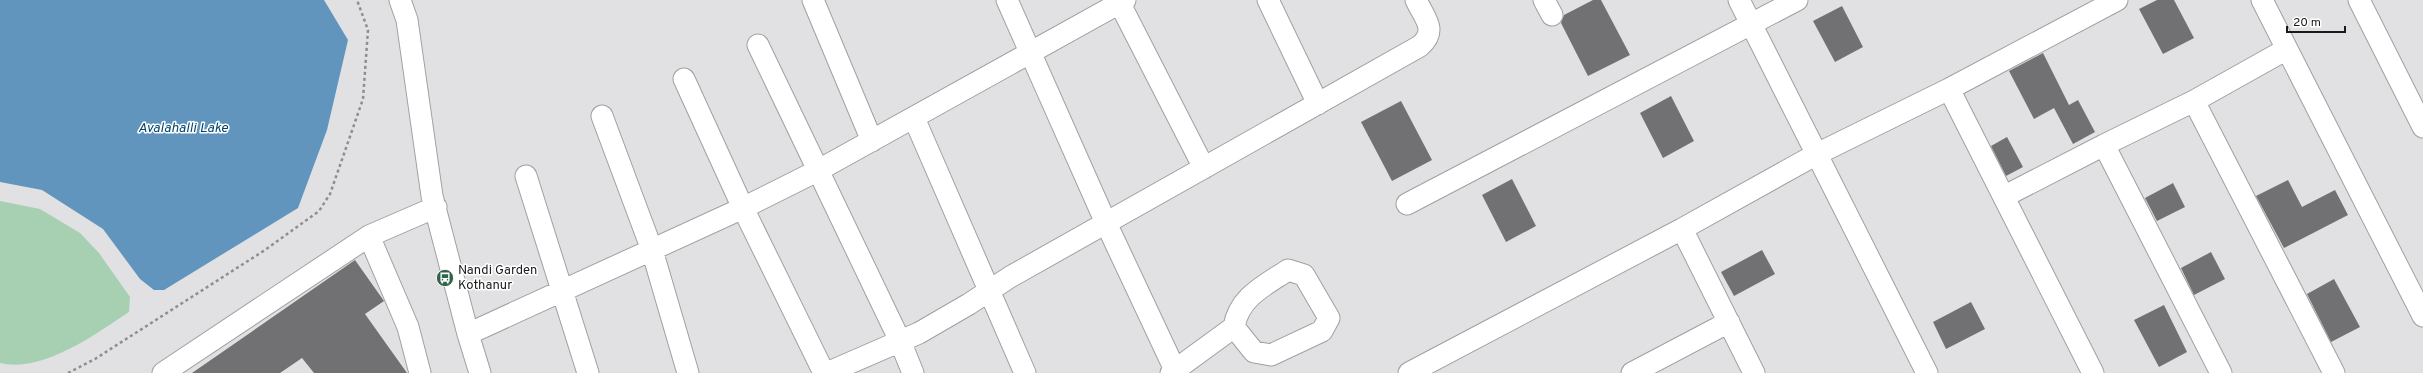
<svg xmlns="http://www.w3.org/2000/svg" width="2423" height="373" font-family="Overpass,sans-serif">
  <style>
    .green { fill: #a6d0b1 }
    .water { fill: #6195bd }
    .building { fill: #717173 }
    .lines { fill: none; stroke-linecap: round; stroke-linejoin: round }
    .minor-casing { stroke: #9fa0a1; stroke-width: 23 }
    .path { stroke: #8e8e8f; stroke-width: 2.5; stroke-dasharray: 3 3; stroke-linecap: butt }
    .minor { stroke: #fff; stroke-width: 21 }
    .labels { text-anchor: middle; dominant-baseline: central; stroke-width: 3; stroke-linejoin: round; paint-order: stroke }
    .poi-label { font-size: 13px; fill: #191a1a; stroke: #fff; text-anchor: start }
    .water-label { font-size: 14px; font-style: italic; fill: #03466d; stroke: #fff }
  </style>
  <rect width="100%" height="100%" fill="#e1e1e3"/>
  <path class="green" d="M0 201 40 209 80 233 99 253 130 297 129 312C94 335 43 373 0 363Z"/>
  <path class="water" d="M0 0H324L348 40 327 130 298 208 164 290H154L140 279 103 229 42 190 0 182Z"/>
  <path class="building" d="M1593 0H1601L1630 55 1588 76 1561 23 1564 15Z
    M2157 0H2174L2194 38 2163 54 2139 9Z
    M1842 6 1863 47 1835 62 1813 21Z
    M2043 53 2069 105 2078 100 2095 132 2073 144 2054 108 2034 119 2009 71Z
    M1671 96 1694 141 1663 158 1640 113Z
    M1401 101 1432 160 1392 181 1361 122Z
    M2007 137 2023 167 2006 176 1991 146Z
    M1512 179 1536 226 1506 242 1482 195Z
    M2288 180 2302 207 2335 190 2348 215 2284 248 2256 196Z
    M2173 183 2185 207 2157 221 2145 198Z
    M1762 250 1775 274 1734 296 1721 272Z
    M2211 252 2225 279 2194 295 2181 268Z
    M355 260 384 301 365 314 407 373H314L302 358 280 373H192Z
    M2334 279 2360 327 2331 342 2307 294Z
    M1971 302 1985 329 1946 349 1933 322Z
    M2164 305 2187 352 2159 367 2134 320Z"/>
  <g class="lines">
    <defs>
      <path id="minor" d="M400 0 407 20 432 196 468 334 480 373
        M813 0 872 141
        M1007 0 1106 223 1175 370
        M1118 0 1204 168
        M1268 0 1318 104
        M1544 0 1552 15
        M1739 0 1927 373
        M2262 0 2423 316
        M2359 0 2423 127
        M758 45 900 341 913 373
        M684 79 743 208 824 373
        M1949 89 2093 373
        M2194 101 2287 49
        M602 116 652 250 688 373
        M914 118 1025 373
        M2104 145 2194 101 2334 373
        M526 176 588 373
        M2005 196 2104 145 2221 373
        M1407 204 1797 0
        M1682 229 1754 373
        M468 334 743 208 817 171 1125 0
        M163 373 369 236
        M420 373 408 327 369 236 436 207
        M827 373 919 333 969 304 1010 277 1420 46C1438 30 1425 19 1416 0
        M1171 373 1234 327C1239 297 1264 286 1288 270L1304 275 1329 318 1322 331 1271 355 1254 352 1234 327
        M1409 373 1682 229 1815 155 1949 89 2117 0
        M1632 373 1729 322"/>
    </defs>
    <use href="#minor" class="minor-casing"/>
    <path class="path" d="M68 373 95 359 265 250 319 211 330 194 363 99 368 30 357 0"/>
    <use href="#minor" class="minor"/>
  </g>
  <defs>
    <symbol id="bus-disc" viewBox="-11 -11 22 22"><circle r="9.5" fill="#2e6349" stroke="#fff"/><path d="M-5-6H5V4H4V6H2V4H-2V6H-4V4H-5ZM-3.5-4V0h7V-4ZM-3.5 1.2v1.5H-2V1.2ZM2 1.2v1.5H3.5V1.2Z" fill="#fff"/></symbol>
  </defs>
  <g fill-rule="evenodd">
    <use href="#bus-disc" x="435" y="268" width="20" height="20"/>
  </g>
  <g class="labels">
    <g class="poi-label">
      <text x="458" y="271">Nandi Garden<tspan x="458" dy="15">Kothanur</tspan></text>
    </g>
    <g class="water-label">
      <text x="183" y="128">Avalahalli Lake</text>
    </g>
  </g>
  <path d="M2287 26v6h58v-6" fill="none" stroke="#191a1a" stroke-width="2"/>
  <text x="2293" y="26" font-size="12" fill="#191a1a" stroke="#ffffff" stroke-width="3" paint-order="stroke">20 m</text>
</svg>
